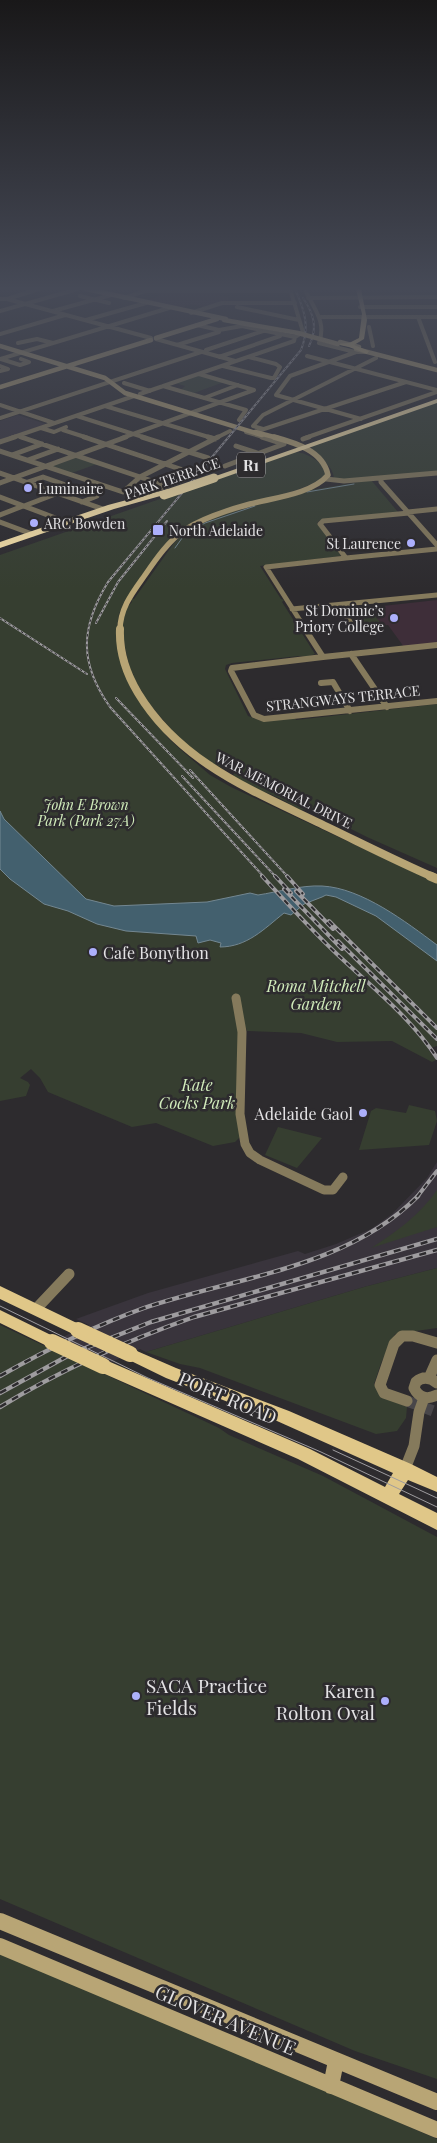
<svg xmlns="http://www.w3.org/2000/svg" width="437" height="2143" font-family="'Playfair Display',serif">
  <style>
    .built { fill: #39343c }
    .education { fill: #3e2e39 }
    .green { fill: #363e30 }
    .water { fill: #43606e; stroke: #738791 }
    .lines { fill: none; stroke-linecap: round; stroke-linejoin: round }
    .stream { stroke: #738791; stroke-width: 1 }
    .street-tunnel { stroke: #484649; stroke-width: 11; stroke-dasharray: 11 5.5; stroke-linecap: butt }
    .street-far4 { stroke: #857a5c; stroke-width: 4 }
    .street-far3 { stroke: #857a5c; stroke-width: 5 }
    .street-far2 { stroke: #857a5c; stroke-width: 6 }
    .street-far1 { stroke: #857a5c; stroke-width: 9 }
    .street { stroke: #857a5c; stroke-width: 11 }
    .secondary-far4 { stroke: #b8a575; stroke-width: 4.5 }
    .secondary-far3 { stroke: #b8a575; stroke-width: 5.5 }
    .secondary-far2 { stroke: #b8a575; stroke-width: 8 }
    .secondary-far1 { stroke: #b8a575; stroke-width: 9 }
    .secondary { stroke: #b8a575; stroke-width: 16 }
    .primary { fill: #e0c788; fill-rule: evenodd }
    .highway { fill: #fee7ab; fill-rule: evenodd }
    .tram { stroke: #9e9c9f; stroke-width: 1 }
    .rail-far2-casing { stroke: #9e9c9f; stroke-width: 2 }
    .rail-far1-casing { stroke: #9e9c9f; stroke-width: 4 }
    .rail-casing { stroke: #9e9c9f; stroke-width: 4.5 }
    .rail-far2 { stroke: #2d2b2e; stroke-width: 1; stroke-dasharray: 2.5; stroke-linecap: butt }
    .rail-far1 { stroke: #2d2b2e; stroke-width: 2; stroke-dasharray: 5.5; stroke-linecap: butt }
    .rail { stroke: #2d2b2e; stroke-width: 2.5; stroke-dasharray: 7; stroke-linecap: butt }
    .secondary-bridge { stroke: #b8a575; stroke-width: 4.5 }
    .primary-bridge { stroke: #e0c788; stroke-width: 16 }
    .highway-bridge { stroke: #fee7ab; stroke-width: 9 }
    .poi-dot { fill: #acaffb; stroke: #2d2b2e; stroke-width: 2 }
    .labels { text-anchor: middle; dominant-baseline: central; stroke-width: 5; stroke-linejoin: round; paint-order: stroke }
    .far-street-label { font-size: 14px; fill: #e3e2e4; stroke: #2d2b2e }
    .far-poi-label { font-size: 14px; fill: #e3e2e4; stroke: #2d2b2e; text-anchor: start }
    .far-park-label { font-size: 14px; font-style: italic; fill: #d2edbc; stroke: #2d2b2e }
    .shield { fill: #2d2b2e; stroke: #acabad; stroke-width: 1 }
    .shield-label { font-size: 15px; font-weight: bold; fill: #e3e2e4 }
    .poi-label { font-size: 16px; fill: #e3e2e4; stroke: #2d2b2e; text-anchor: start }
    .park-label { font-size: 16px; font-style: italic; fill: #d2edbc; stroke: #2d2b2e }
    .near-street-label { font-size: 19px; fill: #e3e2e4; stroke: #2d2b2e }
    .near-poi-label { font-size: 19px; fill: #e3e2e4; stroke: #2d2b2e; text-anchor: start }
  </style>
  <rect width="100%" height="100%" fill="#2d2b2e"/>
  <path class="built" d="M18 415 46 424 0 441V421Z
    M437 1162V1268L364 1287 146 1352 140 1349 92 1371 40 1347 89 1325 76 1319 98 1311 148 1293 298 1251 305 1254 336 1244 371 1229 392 1214 427 1178Z"/>
  <path class="education" d="M157 292H220V297H228L229 302 204 307 191 304 181 308 146 301 159 296Z
    M437 600V644L404 647 388 625 359 628 346 610Z"/>
  <path class="green" d="M199 375 224 382 194 393 181 390 185 386 175 383Z
    M437 402V471L347 480 334 478C333 466 321 459 311 450L312 446Z
    M294 452C307 452 319 461 327 471L324 478C279 502 225 504 181 529L125 602 119 614 117 627 130 687 144 708 169 739 181 750 210 775 231 787 437 883V1046L428 1049 436 1060 432 1062 392 1041 337 1042 301 1033 247 1031 246 1028 242 1031V1135L235 1142 213 1146 156 1123 132 1127 48 1092 40 1078 31 1069 20 1078 28 1082 30 1085 26 1096 0 1101V555Z
    M74 456 97 464 69 474 49 465Z
    M371 480 398 512 320 520 317 523 341 556 260 566 281 599 284 600 282 602 315 654 307 657 299 656 232 663 226 665 225 669 248 716 261 721 295 718 296 720 437 704V868L367 837 315 811C308 809 301 811 297 808 284 800 269 792 253 789L252 786 233 777 234 773 214 764 204 763 177 736 151 706 142 698 143 693 131 675H134L131 672C126 652 115 617 132 602L131 599H134L174 543 183 534 193 526 224 514 305 491Z
    M369 608 383 626 359 628 346 610Z
    M409 1105 435 1111 437 1121 429 1145 359 1150 371 1111 376 1108 406 1113Z
    M278 1127 322 1138 297 1168 265 1155Z
    M437 1190V1227L371 1248C396 1232 420 1215 437 1190Z
    M437 1268V1328L395 1334 381 1363 374 1384 382 1396 407 1407 406 1418 397 1431 376 1434 200 1368 180 1364 146 1352 364 1287Z
    M0 1325 219 1428 229 1435 323 1476 437 1537V2079L355 2051 0 1899Z
    M0 1953 165 2020 437 2139V2143H0Z"/>
  <path class="water" d="M0 811 4 819 86 899 114 906 207 902 250 893 258 895C278 892 301 885 322 886 362 888 406 922 437 945V961L376 916 336 897 326 895 322 897 304 904 291 915 284 913C264 929 247 947 220 947L221 943 210 940 198 943 196 936 126 931 97 924 68 911 44 904 10 879 0 869Z"/>
  <g class="lines">
    <path class="stream" d="M307 492 354 484
      M175 548 185 534 205 523 255 506"/>
    <path class="street-tunnel" d="M407 1401 436 1412"/>
    <path class="street-far4" d="M305 289C313 308 327 321 319 343L355 352
      M145 291H291
      M80 296 109 303
      M124 298 145 291 144 289
      M308 298 437 297
      M0 299H7L39 289
      M7 299 151 338
      M237 307 299 320
      M360 307H437
      M0 311 78 289
      M53 311 111 295
      M191 313 222 303H295
      M321 317H437
      M418 317 435 362
      M86 320 146 303
      M197 325 219 330 242 326 295 337
      M369 327 373 346
      M0 334 65 315
      M156 339 235 361
      M18 343 37 339 53 343
      M177 345 219 332
      M206 350 263 331
      M307 356 437 390
      M219 357 280 336
      M0 359 169 308
      M1 359 20 365 29 362 21 359
      M0 366 8 369 0 371
      M223 366 271 378H274L280 367 276 364 249 357
      M199 374 254 390
      M124 383 150 391
      M163 386 246 410 239 420
      M140 394 294 341 295 337 303 332 290 289
      M204 398 238 385
      M0 405 54 423
      M105 406 212 438
      M77 416 146 438
      M0 418 201 352
      M361 419 276 395 290 376 356 352H365
      M41 428 54 432 66 427
      M263 429 253 426 263 415 376 358
      M63 430 88 438
      M246 432 266 438
      M255 432 406 382
      M18 436 25 438
      M11 438 134 396
      M122 438 254 390
      M216 438 230 431
      M305 438 437 392"/>
    <path class="street-far3" d="M21 437 167 486
      M84 437 192 473
      M142 437 208 458
      M208 437 215 439
      M262 437 284 444
      M303 439 309 437
      M0 442 15 437
      M236 446 260 454
      M0 451 123 492 140 477 218 437
      M12 455 42 444
      M28 460 58 449
      M225 466 284 444
      M0 473 103 509
      M326 479 344 481 437 473
      M381 479V482L437 545
      M28 482 43 477 97 496 82 502
      M0 483 126 437
      M141 495 188 478
      M0 497 66 522
      M24 506 58 493
      M408 512 437 509
      M0 515 23 506
      M0 522 32 534
      M346 558 437 549
      M338 605 354 627
      M292 609 437 595
      M306 630 266 567 346 558 320 524 323 521 409 513"/>
    <path class="street-far2" d="M305 629 323 657 232 668 231 671 254 715 264 719 437 701
      M351 654 387 707
      M323 657 437 645
      M321 683 333 682 350 711"/>
    <path class="street-far1" d="M236 998 242 1032 240 1114 245 1144 250 1153 260 1160 324 1190H333L343 1177"/>
    <path class="street" d="M36 1309 69 1274
      M429 1378 437 1360
      M437 1383C430 1377 423 1376 416 1382L414 1388C419 1398 427 1400 437 1395
      M407 1401 384 1393 380 1385 394 1344 402 1336H413L437 1343
      M405 1469 414 1446 419 1412 424 1398"/>
    <path class="secondary-far4" d="M86 289 226 319
      M156 338 217 319
      M340 342 359 347
      M0 346 105 378 125 393 262 435
      M356 349 437 370
      M0 387 151 340
      M255 432 278 438"/>
    <path class="secondary-far3" d="M120 630C120 608 133 592 145 575 156 559 169 540 186 529 205 517 228 510 250 504 273 498 312 494 328 475 323 451 296 443 274 437"/>
    <path class="secondary-far2" d="M120 629C119 652 126 673 138 693 179 761 249 789 317 822 355 840 394 860 433 877"/>
    <path class="secondary-far1" d="M430 876 437 879"/>
    <path class="secondary" d="M0 1921 437 2102
      M0 1946 437 2130
      M331 2086 336 2061"/>
    <path class="primary" d="M356 289H361L367 320 364 339 354 345 369 351 367 354 349 347 335 344 349 343 359 338 362 314Z
      M0 1286 83 1326 86 1330 83 1334 78 1336 73 1334 0 1299Z
      M0 1310 57 1338 60 1342 57 1346 52 1348 47 1346 0 1323Z
      M130 1348 176 1368 289 1411 411 1464 437 1477V1492L408 1480 399 1494 437 1513V1530L298 1459 98 1371 95 1366 98 1361 103 1360 108 1361 310 1449 385 1487 393 1473 277 1421 166 1378 125 1358 122 1354 125 1350Z"/>
    <path class="highway" d="M437 399V403L217 480 210 478Z
      M168 489 172 491 171 493 114 509 0 548V542L108 505Z"/>
    <path class="tram" d="M0 1306 148 1378 321 1452 437 1507
      M333 1450 437 1498"/>
    <defs>
      <path id="rail-far2" d="M303 298C314 314 318 328 309 346
        M0 618 87 674
        M96 623 118 582 167 521
        M116 698 193 778
        M190 770 288 877
        M182 776 276 877
        M264 877 110 707C79 663 80 628 108 582L301 350C310 327 305 311 295 289"/>
      <path id="rail-far1" d="M262 876C287 903 312 931 339 956 374 989 411 1018 437 1058
        M275 876 291 893
        M287 876 303 894
        M284 889 342 949
        M296 891 333 929
        M329 921 437 1028
        M338 941 437 1039
        M417 1197 437 1171"/>
      <path id="rail" d="M0 1376C46 1350 94 1326 144 1308 236 1277 347 1268 418 1196
        M0 1393 73 1353 151 1322 437 1239
        M0 1407C62 1369 126 1341 194 1317L437 1250"/>
    </defs>
    <use href="#rail-far2" class="rail-far2-casing"/>
    <use href="#rail-far1" class="rail-far1-casing"/>
    <use href="#rail" class="rail-casing"/>
    <use href="#rail-far2" class="rail-far2"/>
    <use href="#rail-far1" class="rail-far1"/>
    <use href="#rail" class="rail"/>
    <path class="secondary-bridge" d="M224 320 298 333 338 344"/>
    <path class="primary-bridge" d="M78 1330 130 1354
      M52 1342 103 1366"/>
    <path class="highway-bridge" d="M164 495 214 478"/>
  </g>
  <linearGradient id="sky" x2="0" y2="1"><stop stop-color="#191819"/><stop offset="0.49" stop-color="#464a57"/><stop offset="1" stop-color="#464a57" stop-opacity="0"/></linearGradient>
  <rect width="437" height="589" fill="url(#sky)"/>
  <g class="poi-dot">
    <circle cx="28" cy="488" r="5"/>
    <circle cx="34" cy="523" r="5"/>
    <rect x="152" y="524" width="12" height="12" rx="2.5"/>
    <circle cx="411" cy="543" r="5"/>
    <circle cx="394" cy="618" r="5"/>
    <circle cx="93" cy="952" r="5"/>
    <circle cx="363" cy="1113" r="5"/>
    <circle cx="136" cy="1696" r="5"/>
    <circle cx="385" cy="1701" r="5"/>
  </g>
  <g class="labels">
    <g class="far-street-label">
      <text transform="translate(172 478) rotate(-19)">PARK TERRACE</text>
      <text transform="translate(343 698) rotate(-6)">STRANGWAYS TERRACE</text>
      <text transform="translate(284 790) rotate(27)">WAR MEMORIAL DRIVE</text>
    </g>
    <g class="far-poi-label">
      <text x="38" y="488">Luminaire</text>
      <text x="44" y="523">ARC Bowden</text>
      <text x="169" y="530">North Adelaide</text>
      <text x="401" y="543" text-anchor="end">St Laurence</text>
      <text x="384" y="610" text-anchor="end">St Dominic’s<tspan x="384" dy="16">Priory College</tspan></text>
    </g>
    <g class="far-park-label">
      <text x="86" y="804">John E Brown<tspan x="86" dy="16">Park (Park 27A)</tspan></text>
    </g>
    <rect class="shield" x="237" y="452.5" width="28" height="25" rx="4"/>
    <g class="shield-label">
      <text x="251" y="465">R1</text>
    </g>
    <g class="poi-label">
      <text x="103" y="952">Cafe Bonython</text>
      <text x="353" y="1113" text-anchor="end">Adelaide Gaol</text>
    </g>
    <g class="park-label">
      <text x="316" y="985">Roma Mitchell<tspan x="316" dy="18">Garden</tspan></text>
      <text x="197" y="1084">Kate<tspan x="197" dy="18">Cocks Park</tspan></text>
    </g>
    <g class="near-street-label">
      <text transform="translate(228 1397) rotate(23)">PORT ROAD</text>
      <text transform="translate(226 2019) rotate(23)">GLOVER AVENUE</text>
    </g>
    <g class="near-poi-label">
      <text x="146" y="1685">SACA Practice<tspan x="146" dy="22">Fields</tspan></text>
      <text x="375" y="1690" text-anchor="end">Karen<tspan x="375" dy="22">Rolton Oval</tspan></text>
    </g>
  </g>
</svg>
